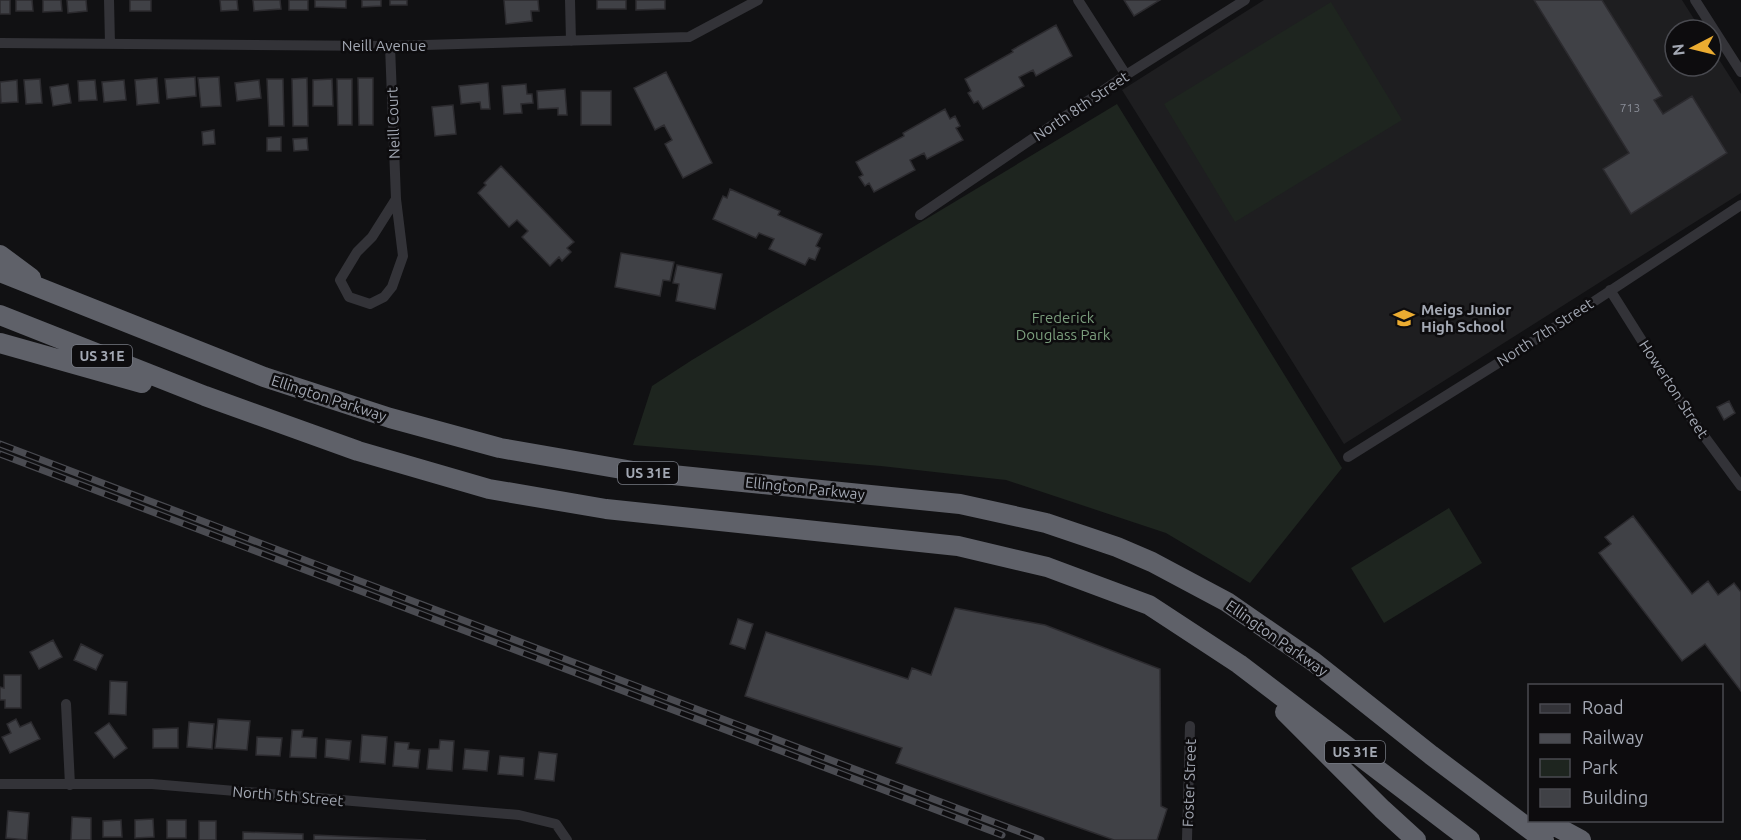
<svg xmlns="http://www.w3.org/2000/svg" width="1741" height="840" font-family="Ubuntu,sans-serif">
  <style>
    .built { fill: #1e1e20 }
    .green { fill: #1e251f }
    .building { fill: #404146; stroke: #2c2b2f; stroke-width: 1.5 }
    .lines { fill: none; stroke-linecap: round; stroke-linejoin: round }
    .street { stroke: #333338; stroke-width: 10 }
    .highway { stroke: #5f6169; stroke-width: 20 }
    .rail-casing { stroke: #4a4b51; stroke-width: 7 }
    .rail { stroke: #0d0c0e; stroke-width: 4.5; stroke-dasharray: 14; stroke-linecap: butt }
    .labels { text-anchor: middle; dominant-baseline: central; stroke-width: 5; stroke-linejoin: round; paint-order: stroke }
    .number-label { font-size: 12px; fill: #8a8e98 }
    .shield { fill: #0d0c0e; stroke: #767982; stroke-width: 1.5 }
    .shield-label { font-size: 14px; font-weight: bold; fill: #a3a8b3 }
    .street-label { font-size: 15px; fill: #a3a8b3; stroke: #0d0c0e }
    .poi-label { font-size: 15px; font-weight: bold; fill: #a3a8b3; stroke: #0d0c0e; text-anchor: start }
    .park-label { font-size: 15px; fill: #7b9e7d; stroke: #0d0c0e }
  </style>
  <rect width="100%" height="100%" fill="#111113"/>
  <path class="built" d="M1264 0H1682L1701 30H1675V66H1711V47L1741 94V193L1344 444 1122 90Z"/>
  <path class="green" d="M1331 2 1402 120 1235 222 1164 104Z
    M1117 104 1342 468 1250 583 1166 533 1006 480 881 466 633 445 652 386 692 360Z
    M1449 508 1482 563 1384 623 1351 568Z"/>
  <path class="building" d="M0 0H10V14H0Z
    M16 0H32L33 11H16Z
    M43 0H61L62 11 43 12Z
    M67 0H86L87 11 68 13Z
    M130 0H151V11H130Z
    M220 0H237L238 10 221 11Z
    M253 0H280L281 9 254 11Z
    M289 0H308V10H289Z
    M315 0H346V8L315 7Z
    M362 0H381V6L362 7Z
    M390 0H407V5H390Z
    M504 0H538L539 11H531L532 21 506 24Z
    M597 0H626V9H597Z
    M636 0H665V9L636 10Z
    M1124 0H1160L1134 16Z
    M1534 0H1602L1662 96 1654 100 1663 114 1692 96 1727 153 1631 214 1603 169 1629 153Z
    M1056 25 1072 56 1036 76 1033 70 1019 77 1024 86 983 109 978 101 974 103 968 93 971 91 965 79 1013 52 1012 50Z
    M666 72 712 163 683 178 665 144 672 140 664 125 655 130 634 88Z
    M195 77 196 96 167 99 165 79Z
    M219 77 221 106 201 107 198 78Z
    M157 78 159 103 137 105 135 80Z
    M307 78 308 126H293L292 79Z
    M358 78H373V125H359Z
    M40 79 42 103 26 104 24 80Z
    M267 79H283L284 126H269Z
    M332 79 333 106H313V80Z
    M337 79H352V125H338Z
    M17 80 18 102 1 103 0 82Z
    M95 80 97 100 79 101 78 81Z
    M124 80 126 100 104 102 102 82Z
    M259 80 261 98 237 101 235 83Z
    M488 83 490 109H481L480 102 461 104 459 86Z
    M68 84 71 103 53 106 50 87Z
    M526 84 527 94H532L533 103 521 104 522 113 504 114 502 86Z
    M565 89 567 115H558V108L538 109 537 91Z
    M581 91H611V125H581Z
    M453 105 456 134 435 136 432 107Z
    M945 109 950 119 955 116 960 126 956 128 963 140 927 159 924 153 910 160 915 170 874 192 869 183 865 186 859 177 863 175 856 162 904 136 903 133Z
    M214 130 215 144 203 145 202 132Z
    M281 137V151H267V138Z
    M307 138 308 150 294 151 293 139Z
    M501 166 574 242 567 248 571 252 562 261 559 257 550 266 522 237 528 231 517 220 509 227 478 193 486 185 484 183Z
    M730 189 780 211 778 215 822 234 816 246 820 248 815 260 809 258 805 265 769 249 774 239 759 233 756 238 713 219 723 196 727 198Z
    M621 253 674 262 670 281 663 280 660 296 615 287Z
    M677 265 722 274 715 309 676 301 679 284 673 283Z
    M1729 401 1735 413 1724 420 1717 407Z
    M1633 516 1692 594 1708 581 1718 595 1734 583 1741 592V691L1705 644 1682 661 1599 553 1611 544 1605 537Z
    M955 608 1045 625 1160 669 1161 806 1167 809 1157 840H1114L896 763 902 748 745 696 766 632 908 679 912 668 931 675Z
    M738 619 753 624 745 649 730 644Z
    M53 640 62 657 39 669 30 652Z
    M81 644 103 655 96 670 74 660Z
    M4 675H21V708H5V700H0V687L4 688Z
    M110 681 127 682 126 715 109 714Z
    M16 719 20 727 31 722 40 739 10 753 2 737 11 733 7 724Z
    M218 719 250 721 247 750 215 748Z
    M189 722 214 724 212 749 187 747Z
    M109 723 127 748 114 758 95 733Z
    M178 728V748H153V729Z
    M292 730H303L302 737 317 738 316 758 290 757Z
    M362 735 387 737 385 764 360 762Z
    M257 737 282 738 280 756 256 755Z
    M326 739 351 741 349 760 325 757Z
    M440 740 454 741 452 771 427 769 429 749H439Z
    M395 742 409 743 408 749 420 750 418 768 393 766Z
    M465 749 489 751 487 771 463 769Z
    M539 752 557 754 554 781 535 779Z
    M500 756 524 758 523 776 498 774Z
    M8 811 29 813 27 840 6 838Z
    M72 817 91 818V840H71Z
    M153 819 154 837 135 838V820Z
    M121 820 122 837H103V821Z
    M167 820H186V838H167Z
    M199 821H216V840H199Z
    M243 832 303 834V840H243Z
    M314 835 426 840H314Z"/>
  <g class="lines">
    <path class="street" d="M109 0 110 44
      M570 0 571 41
      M1078 0 1126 75
      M1695 0 1741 72
      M0 43 390 46 689 37 758 0
      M390 46 396 199 372 237 357 252 340 280 349 297 370 304 384 297 392 287 403 256 396 199
      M920 215 1126 75 1245 0
      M1610 290 1690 417 1741 486
      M1348 457 1546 333 1741 205
      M66 704 70 785
      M0 784H152L519 815 556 824 567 840
      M1187 840 1190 726"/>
    <path class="highway" d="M0 255 31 278
      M0 272 264 377 390 418 500 448 633 471 960 504 1046 523 1117 547 1152 562 1227 602 1314 662 1431 755 1544 840
      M0 315 205 396 358 451 489 489 606 509 958 546 1047 567 1149 605 1239 664 1470 840
      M0 343 142 383
      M1285 712 1382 809 1416 840
      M1544 820 1581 840"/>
    <defs>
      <path id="rail" d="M0 444 1041 840
        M0 454 1002 835"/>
    </defs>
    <use href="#rail" class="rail-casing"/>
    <use href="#rail" class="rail"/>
  </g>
  <defs>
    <symbol id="school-bare" viewBox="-9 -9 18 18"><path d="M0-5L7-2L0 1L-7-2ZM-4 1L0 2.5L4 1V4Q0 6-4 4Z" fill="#ebac31" stroke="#0d0c0e" stroke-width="2.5" paint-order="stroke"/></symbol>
  </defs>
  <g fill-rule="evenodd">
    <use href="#school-bare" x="1389" y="303" width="30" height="30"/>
  </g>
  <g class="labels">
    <g class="number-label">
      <text x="1630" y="107">713</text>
    </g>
    <g class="shield">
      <rect x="72" y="345" width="60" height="22" rx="4.5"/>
      <rect x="618" y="462" width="60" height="22" rx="4.5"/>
      <rect x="1325" y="741" width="60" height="22" rx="4.5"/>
    </g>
    <g class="shield-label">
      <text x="102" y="356">US 31E</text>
      <text x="648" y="473">US 31E</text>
      <text x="1355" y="752">US 31E</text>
    </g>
    <g class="street-label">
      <text x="384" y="45">Neill Avenue</text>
      <text transform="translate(1081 106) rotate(-34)">North 8th Street</text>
      <text transform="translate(393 123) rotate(-92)">Neill Court</text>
      <text transform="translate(1545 332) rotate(-33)">North 7th Street</text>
      <text transform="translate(1674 389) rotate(57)">Howerton Street</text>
      <text transform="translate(329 398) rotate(18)">Ellington Parkway</text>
      <text transform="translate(805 488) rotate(6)">Ellington Parkway</text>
      <text transform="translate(1277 638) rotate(35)">Ellington Parkway</text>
      <text transform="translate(1189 783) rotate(-88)">Foster Street</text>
      <text transform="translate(288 796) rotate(5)">North 5th Street</text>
    </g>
    <g class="poi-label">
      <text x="1421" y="309">Meigs Junior<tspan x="1421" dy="17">High School</tspan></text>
    </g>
    <g class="park-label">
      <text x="1063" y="317">Frederick<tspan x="1063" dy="17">Douglass Park</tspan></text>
    </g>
  </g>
  <rect x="1528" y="684" width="195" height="138" fill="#0d0c0e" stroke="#494a50" stroke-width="1.5"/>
  <rect x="1540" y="704" width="30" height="9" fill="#333338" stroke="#494a50" stroke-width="1.5"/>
  <text x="1582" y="714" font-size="18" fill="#a3a8b3">Road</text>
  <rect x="1540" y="734" width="30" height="9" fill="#4a4b51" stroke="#494a50" stroke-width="1.5"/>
  <text x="1582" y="744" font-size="18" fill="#a3a8b3">Railway</text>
  <rect x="1540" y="759" width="30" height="18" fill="#1e251f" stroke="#494a50" stroke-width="1.5"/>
  <text x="1582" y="774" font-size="18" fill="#a3a8b3">Park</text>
  <rect x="1540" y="789" width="30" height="18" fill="#404146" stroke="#494a50" stroke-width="1.5"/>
  <text x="1582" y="804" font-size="18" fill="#a3a8b3">Building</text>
  <g transform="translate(1693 48) rotate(263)"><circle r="28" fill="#0d0c0e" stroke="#494a50" stroke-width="1.5"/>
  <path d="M0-4.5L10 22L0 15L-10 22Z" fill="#ebac31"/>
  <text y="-9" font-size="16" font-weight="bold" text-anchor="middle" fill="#a3a8b3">N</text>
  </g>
</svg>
